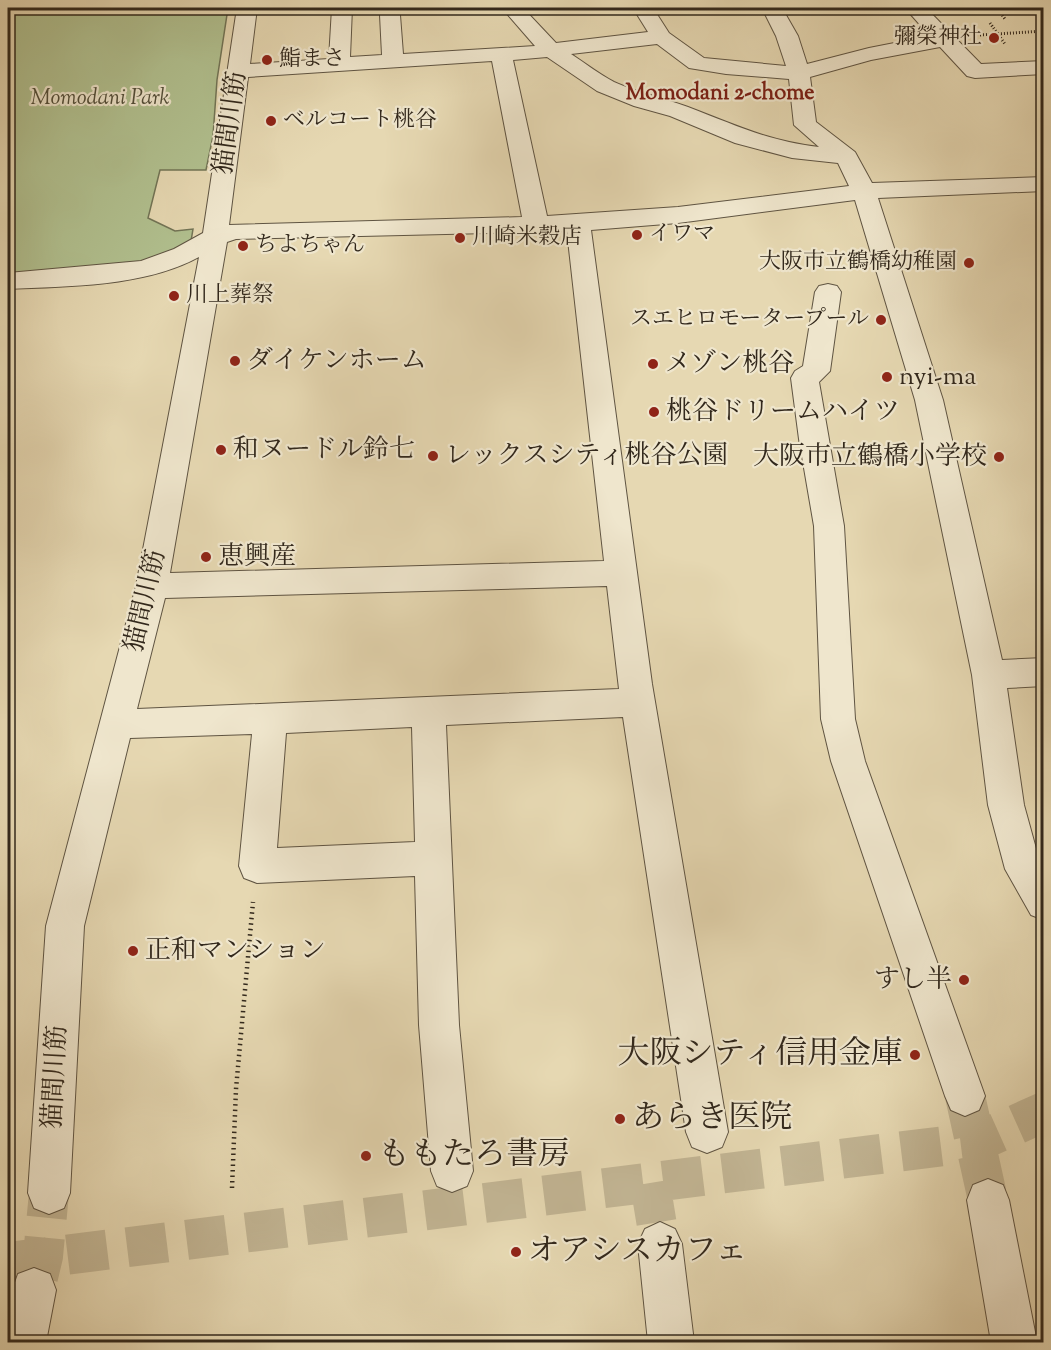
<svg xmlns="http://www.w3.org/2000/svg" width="1051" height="1350" font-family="'Sorts Mill Goudy','Noto Serif JP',serif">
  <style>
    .green { fill: #b1c08f; stroke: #727456; stroke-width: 1.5 }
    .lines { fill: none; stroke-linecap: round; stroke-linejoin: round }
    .minor-tunnel { stroke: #c2b594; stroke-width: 40; stroke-dasharray: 40 20; stroke-linecap: butt }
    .minor-casing { stroke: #5f5442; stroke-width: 2 }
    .path-far1 { stroke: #32281c; stroke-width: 3; stroke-dasharray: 1 2; stroke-linecap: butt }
    .path { stroke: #32281c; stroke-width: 4.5; stroke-dasharray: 1.5 4; stroke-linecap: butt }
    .minor { fill: #efe6cd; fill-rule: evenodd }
    .poi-dot { fill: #8f2418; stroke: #efe6cd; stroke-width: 2 }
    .labels { text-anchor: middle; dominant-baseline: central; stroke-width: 4.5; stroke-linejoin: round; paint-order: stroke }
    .far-poi-label { font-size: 22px; fill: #32281c; stroke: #efe6cd; text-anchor: start }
    .far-neighbourhood-label { font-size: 22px; font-weight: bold; fill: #7a1f14; stroke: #efe6cd }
    .far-park-label { font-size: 22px; font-style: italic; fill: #524e39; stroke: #efe6cd }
    .street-label { font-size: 26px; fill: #32281c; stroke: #efe6cd }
    .poi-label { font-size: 26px; fill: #32281c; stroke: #efe6cd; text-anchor: start }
    .near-poi-label { font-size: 32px; fill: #32281c; stroke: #efe6cd; text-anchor: start }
  </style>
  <rect width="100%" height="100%" fill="#e6d8b2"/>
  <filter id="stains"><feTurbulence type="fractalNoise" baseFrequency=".00333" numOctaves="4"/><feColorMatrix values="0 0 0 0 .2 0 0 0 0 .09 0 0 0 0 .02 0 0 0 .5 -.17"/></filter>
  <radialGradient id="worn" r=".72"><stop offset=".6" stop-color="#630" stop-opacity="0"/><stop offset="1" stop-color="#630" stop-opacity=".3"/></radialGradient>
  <path class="green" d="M8 8H228L217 80 213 136 206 170H160L148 218 175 231 193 229 191 241 146 263 8 278Z"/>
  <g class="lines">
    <path class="minor-tunnel" d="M965 1096 988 1200
      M650 1183 660 1244
      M8 1262 977 1142 1044 1112
      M38 1277 43 1256 49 1193"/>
    <defs>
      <path id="minor" d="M237 8H257L250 64 329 59 332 8H352L350 57 382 55 380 15 383 11 390 9 397 11 400 15 403 54 535 46 502 8H523L556 43 648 32 633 8H653L669 33 704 58 786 66 776 36 762 8H782L798 36 807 64 869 48 930 36 905 8H926L981 64 1044 61V74L975 78 967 76 940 47 871 60 810 77 816 122 855 152 872 183 1044 177V191L878 198 943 400 1002 660 1044 658V686L1007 688 1024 805 1040 863 1044 869V920L1031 915 1005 869 988 805 972 675 915 400 855 200 678 223 591 230 652 684 728 1132 722 1147 707 1153 692 1147 686 1132 623 717 446 725 459 1025 473 1171 467 1186 452 1192 437 1186 431 1171 419 1025 415 876 257 883 244 878 239 866 252 734 130 738 84 926 70 1193 64 1208 49 1214 34 1208 28 1193 46 926 136 586 199 257C145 287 68 286 8 289V273L141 261 174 249 203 233ZM657 44 689 68 726 74 789 79 794 125 819 147C768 141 735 125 688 107 663 98 638 93 614 82 599 74 585 63 571 54ZM547 57 597 91 634 106 670 116 735 143 792 158 838 163 849 186 678 207 547 216 513 60ZM492 61 522 217 229 225 248 77ZM567 231 604 561 170 573 227 242 236 239ZM607 586 619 689 137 709 165 598ZM412 727 415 842 277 848 286 733Z
        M828 284 837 286 841 292 830 371 819 382 844 526 855 719 865 761 985 1096 979 1110 965 1116 951 1110 945 1096 831 761 821 719 814 526 799 439 791 378 795 371 803 366 815 292 819 286Z
        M988 1179 1003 1185 1009 1200 1037 1342H991L967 1200 973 1185Z
        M660 1222 675 1229 682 1244 694 1342H648L638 1244 645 1229Z
        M34 1268 50 1274 56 1290 46 1342H8C8 1318 9 1297 18 1274Z"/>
    </defs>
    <use href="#minor" class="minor-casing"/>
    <path class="path-far1" d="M997 8 1005 19
      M990 23 1005 44
      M980 35 1044 31"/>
    <path class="path" d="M232 1188 236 1089 253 902"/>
    <use href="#minor" class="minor"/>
  </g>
  <g class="poi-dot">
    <circle cx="994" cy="38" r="6"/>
    <circle cx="267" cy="60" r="6"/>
    <circle cx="271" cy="121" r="6"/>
    <circle cx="637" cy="235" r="6"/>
    <circle cx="460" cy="238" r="6"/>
    <circle cx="243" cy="246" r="6"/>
    <circle cx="969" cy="263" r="6"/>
    <circle cx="174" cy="296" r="6"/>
    <circle cx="881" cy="320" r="6"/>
    <circle cx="235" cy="361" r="6"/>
    <circle cx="653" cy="364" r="6"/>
    <circle cx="887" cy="377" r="6"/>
    <circle cx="654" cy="412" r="6"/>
    <circle cx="221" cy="450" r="6"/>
    <circle cx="433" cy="456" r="6"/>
    <circle cx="999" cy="457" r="6"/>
    <circle cx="206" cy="557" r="6"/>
    <circle cx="133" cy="951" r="6"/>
    <circle cx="964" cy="980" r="6"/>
    <circle cx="915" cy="1055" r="6"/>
    <circle cx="620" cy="1119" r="6"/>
    <circle cx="366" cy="1156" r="6"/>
    <circle cx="516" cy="1252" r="6"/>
  </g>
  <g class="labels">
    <g class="far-poi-label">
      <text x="982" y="38" text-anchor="end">彌榮神社</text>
      <text x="279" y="60">鮨まさ</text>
      <text x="283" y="121">ベルコート桃谷</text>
      <text x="649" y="235">イワマ</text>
      <text x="472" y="238">川崎米穀店</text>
      <text x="255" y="246">ちよちゃん</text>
      <text x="957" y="263" text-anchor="end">大阪市立鶴橋幼稚園</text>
      <text x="186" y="296">川上葬祭</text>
      <text x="869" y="320" text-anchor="end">スエヒロモータープール</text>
    </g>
    <g class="far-neighbourhood-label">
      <text x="720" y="94">Momodani 2-chome</text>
    </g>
    <g class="far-park-label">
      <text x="100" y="99">Momodani Park</text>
    </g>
    <g class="street-label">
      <text transform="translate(231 123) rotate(-82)">猫間川筋</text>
      <text transform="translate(146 601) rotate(-77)">猫間川筋</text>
      <text transform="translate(56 1077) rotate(-87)">猫間川筋</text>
    </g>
    <g class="poi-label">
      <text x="247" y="361">ダイケンホーム</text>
      <text x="665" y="364">メゾン桃谷</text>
      <text x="899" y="377">nyi-ma</text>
      <text x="666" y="412">桃谷ドリームハイツ</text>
      <text x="233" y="450">和ヌードル鈴七</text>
      <text x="445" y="456">レックスシティ桃谷公園</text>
      <text x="987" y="457" text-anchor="end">大阪市立鶴橋小学校</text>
      <text x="218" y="557">恵興産</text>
      <text x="145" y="951">正和マンション</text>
      <text x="952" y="980" text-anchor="end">すし半</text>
    </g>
    <g class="near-poi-label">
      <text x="903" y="1055" text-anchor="end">大阪シティ信用金庫</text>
      <text x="632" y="1119">あらき医院</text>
      <text x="378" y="1156">ももたろ書房</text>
      <text x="528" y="1252">オアシスカフェ</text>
    </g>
  </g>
  <rect width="1051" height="1350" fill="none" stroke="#e6d8b2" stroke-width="30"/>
  <rect x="9" y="9" width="1033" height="1332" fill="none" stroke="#32281c" stroke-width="3"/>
  <rect x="15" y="15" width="1021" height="1320" fill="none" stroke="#32281c" stroke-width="1.5"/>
  <rect width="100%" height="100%" filter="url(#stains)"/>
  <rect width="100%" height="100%" fill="url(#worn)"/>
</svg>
